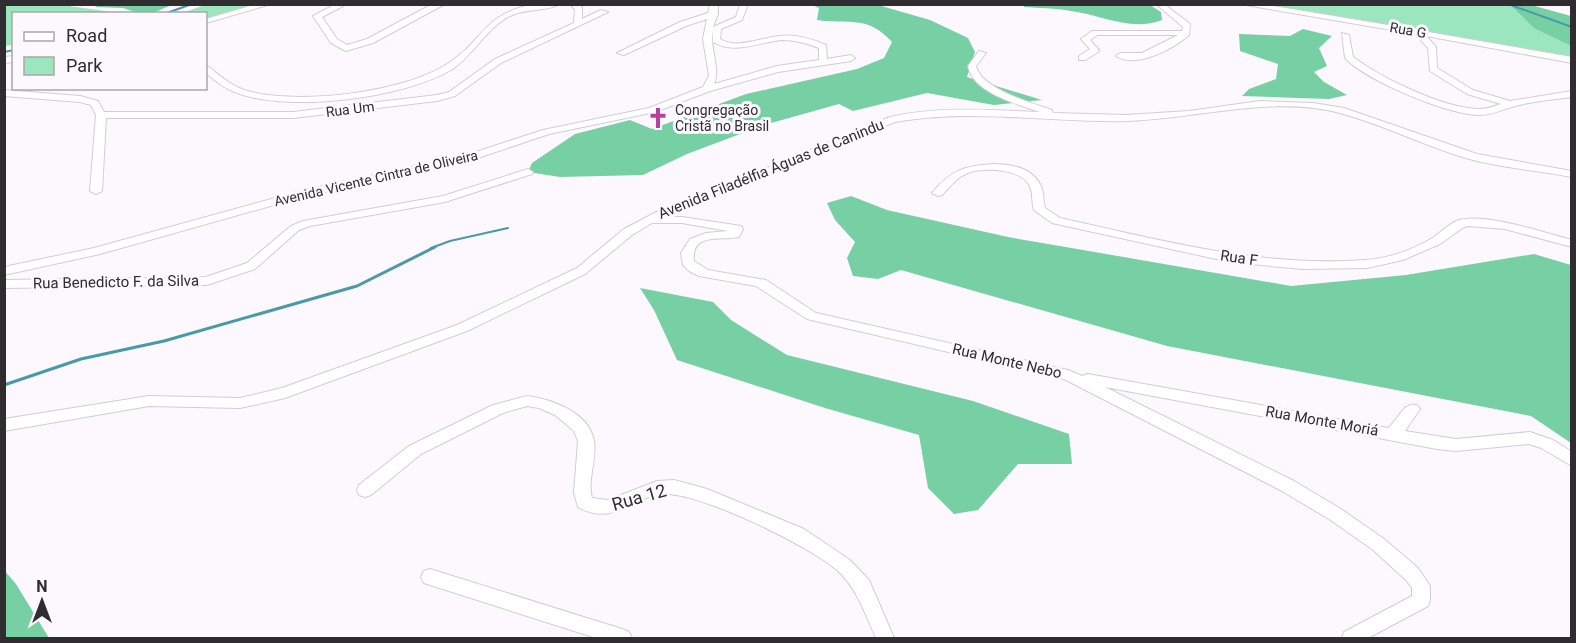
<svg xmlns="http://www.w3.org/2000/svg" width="1576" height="643" font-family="Roboto,sans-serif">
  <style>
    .green { fill: #9be6bf }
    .forest { fill: #77d0a3 }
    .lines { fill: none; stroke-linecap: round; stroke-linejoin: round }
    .stream-far1 { stroke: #479aa8; stroke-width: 2 }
    .stream { stroke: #479aa8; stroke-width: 3 }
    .minor-casing { stroke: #d2cdd4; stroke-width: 2 }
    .minor { fill: #fff; fill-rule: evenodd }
    .labels { text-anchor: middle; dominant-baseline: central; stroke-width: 6; stroke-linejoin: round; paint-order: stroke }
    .far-street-label { font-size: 14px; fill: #2f2d30; stroke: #fdf7fe }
    .far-poi-label { font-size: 14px; fill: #2f2d30; stroke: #fdf7fe; text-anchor: start }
    .street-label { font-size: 15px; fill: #2f2d30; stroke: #fdf7fe }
    .near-street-label { font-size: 18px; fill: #2f2d30; stroke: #fdf7fe }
  </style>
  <rect width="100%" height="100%" fill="#fdf7fe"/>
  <path class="green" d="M5 4 71 5 69 6 119 13 14 14 13 45 5 46Z
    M205 5H257L206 18V14H179Z
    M1246 5H1510L1535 29 1571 46V60Z"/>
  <path class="forest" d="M98 5V4L172 5 150 14 138 13 123 8 95 7Z
    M812 5H878L930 20 968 38 975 52 967 77 1042 100 994 105 927 93 853 111 839 104 764 125 687 154 643 175 560 177 528 172 532 163 575 134 630 120 652 129 746 94 857 69 884 58 892 42C867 14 848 25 817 20L819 8Z
    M1024 5H1150L1161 12 1162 20C1131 32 1102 15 1071 11 1055 8 1039 8 1024 7Z
    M1510 5H1531L1571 16V46L1535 29Z
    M1303 29 1332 36 1319 48 1327 66 1314 72 1324 82 1347 95 1329 99 1242 96 1249 89 1276 79 1278 64 1240 51 1239 34 1290 36Z
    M851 196 887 210 1008 237 1291 286 1406 275 1534 254 1571 265V443L1531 416 1167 346 901 270 878 279 853 276 847 258 855 242 835 220 827 203Z
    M640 288 713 302 731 320 787 355 973 401 1069 434 1072 464H1018L978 510 954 514 928 488 919 435 825 408 677 360 654 310Z
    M4 570 16 584 49 638H5Z"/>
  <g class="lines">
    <path class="stream-far1" d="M1508 4 1572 27
      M164 14 192 4
      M4 52 14 50
      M431 248 450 241 508 228"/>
    <path class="stream" d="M4 385 81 359 164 341 357 286 435 247"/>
    <defs>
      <path id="minor" d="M257 4H271L206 23V19Z
        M336 4H347L322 17 337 39 347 45 367 39 427 7 434 4H445L373 43 346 51 331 43 313 16Z
        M536 4H560C545 12 524 8 508 17 485 30 473 56 451 70 403 98 294 112 240 94 227 90 216 82 206 73V66L209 67C221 77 233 87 248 91 298 105 399 93 444 66 484 43 481 13 536 4Z
        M570 4H578L582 7V19L601 10 608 12 501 63 455 96 437 101 293 118H106L102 191 96 194 90 191 96 115 91 105 80 102 4 96V90L80 96 98 101 104 112H293L437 95 449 92 495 59 574 23 575 10Z
        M710 4H718V14L713 27 736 17 740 4H748L742 20 721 29 720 39C739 50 761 37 780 36 796 34 812 39 826 45L827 59 851 55 855 58 851 61 778 72 710 91 655 112 549 134 469 161 306 196 100 254 4 275V267L94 248 304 190 463 156 543 130 649 108 703 87 709 76 703 39 707 19 686 26 624 55 617 53 680 22 708 13ZM713 31V42C736 55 758 42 782 40 795 40 807 43 819 48V60L777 66 714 84C721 67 709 49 713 31Z
        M1156 4H1164L1190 24 1189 35C1173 49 1136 69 1116 56L1120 53H1142L1178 35H1097L1090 40 1099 50 1098 52 1085 60H1079V56L1090 49 1081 39 1092 31H1182L1183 27Z
        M1240 4H1261L1376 23 1572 57V63L1426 36 1436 47 1437 68 1473 90 1510 101 1572 91V97C1552 100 1531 101 1512 107 1501 110 1492 115 1480 115 1448 115 1367 81 1345 58L1342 33 1349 35 1353 57C1381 78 1443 108 1478 109 1486 109 1493 107 1501 104L1467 94 1430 71 1428 48 1415 34Z
        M979 51 986 53 976 66C981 89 1032 103 1052 110L1053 113 1126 115 1189 111 1260 101 1313 103 1344 108 1477 154 1572 171V177C1539 171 1505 168 1473 160 1428 148 1385 125 1340 113 1272 95 1196 119 1127 121 1050 123 972 108 895 122L665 217H682L741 226 743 229 739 237C720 241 691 232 694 261L708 270 766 280 816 313 1068 370 1082 376 1088 374 1388 428C1398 420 1404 401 1417 405L1420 409 1405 431 1456 439 1530 432 1553 440 1572 452V466L1541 448 1529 444 1456 451 1437 449 1105 387 1294 481 1341 509 1384 539 1418 568 1430 586V600L1428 606 1368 638H1342L1344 632 1412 596V588L1406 580 1372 549 1329 519 1282 491 1064 379 807 319 756 286 699 276 689 271 683 265 681 253 690 239 706 233 728 231 682 223H652L632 235 585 274 467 331 285 398 240 408 149 406 4 431V419L149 396 240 398 282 388 457 325 577 268 624 229 664 208 711 191 890 117C938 106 991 110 1040 112 1017 104 973 93 968 66Z
        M14 56V62L4 63V57Z
        M993 164C1012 164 1035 168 1042 189 1044 195 1043 202 1045 208L1060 218C1160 240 1262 268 1365 260 1388 259 1415 249 1434 237 1441 232 1448 225 1456 221 1481 211 1545 233 1572 240V247L1505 229 1469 226 1464 227 1440 244 1403 260 1367 268 1302 269 1230 262 1052 223 1034 210C1031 201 1034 191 1028 183 1017 168 977 166 962 176 955 180 948 189 942 195L938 196 932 193C951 170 964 166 993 164Z
        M528 169 533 172 532 174 445 202 310 226 299 230 255 269 207 285 4 288V280L206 277 247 263 291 226 303 221 443 196Z
        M527 396C551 399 589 412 594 441 597 460 587 480 592 498L608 500 657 481 674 480 707 489 804 529 850 560 869 580 894 638H876C865 614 858 590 838 571 812 547 694 489 660 494 629 500 612 526 578 507L574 493 578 441 574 431 555 415 539 408 527 406 503 413 421 454 371 495 365 497 359 495 357 490 359 485 409 446 493 405Z
        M430 569 622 629 629 632 632 638H596L430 585 424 583 421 577 424 571Z"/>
    </defs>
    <use href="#minor" class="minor-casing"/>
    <use href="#minor" class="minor"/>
  </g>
  <defs>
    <symbol id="church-bare" viewBox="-9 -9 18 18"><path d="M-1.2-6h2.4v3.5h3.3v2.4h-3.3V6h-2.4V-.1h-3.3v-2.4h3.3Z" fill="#b5429c" stroke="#fdf7fe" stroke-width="2.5" paint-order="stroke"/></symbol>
  </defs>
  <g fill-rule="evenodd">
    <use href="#church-bare" x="643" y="103" width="30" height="30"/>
  </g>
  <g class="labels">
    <g class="far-street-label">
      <text transform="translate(1408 30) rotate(10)">Rua G</text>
      <text transform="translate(350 109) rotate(-7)">Rua Um</text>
      <text transform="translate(376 178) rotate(-13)">Avenida Vicente Cintra de Oliveira</text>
    </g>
    <g class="far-poi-label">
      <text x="675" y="110">Congregação<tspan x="675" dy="16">Cristã no Brasil</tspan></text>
    </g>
    <g class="street-label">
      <text transform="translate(771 169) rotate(-22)">Avenida Filadélfia Águas de Canindu</text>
      <text transform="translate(1239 258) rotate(8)">Rua F</text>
      <text transform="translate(116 282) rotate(-1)">Rua Benedicto F. da Silva</text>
      <text transform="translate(1007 361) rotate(13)">Rua Monte Nebo</text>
      <text transform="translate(1322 421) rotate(10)">Rua Monte Moriá</text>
    </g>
    <g class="near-street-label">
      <text transform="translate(639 497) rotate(-16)">Rua 12</text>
    </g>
  </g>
  <rect width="1576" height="643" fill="none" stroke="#2f2d30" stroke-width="12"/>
  <rect x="12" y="12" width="195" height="78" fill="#fdf7fe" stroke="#aba6ac" stroke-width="1.5"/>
  <rect x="24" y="32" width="30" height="9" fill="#ffffff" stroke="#aba6ac" stroke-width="1.5"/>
  <text x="66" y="42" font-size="18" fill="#2f2d30">Road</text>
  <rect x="24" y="57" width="30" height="18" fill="#9be6bf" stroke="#aba6ac" stroke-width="1.5"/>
  <text x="66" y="72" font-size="18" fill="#2f2d30">Park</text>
  <g transform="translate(42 601)" stroke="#fdf7fe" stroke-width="4.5" paint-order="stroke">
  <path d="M0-4.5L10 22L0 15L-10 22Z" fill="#2f2d30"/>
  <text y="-9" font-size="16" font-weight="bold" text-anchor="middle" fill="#2f2d30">N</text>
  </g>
</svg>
